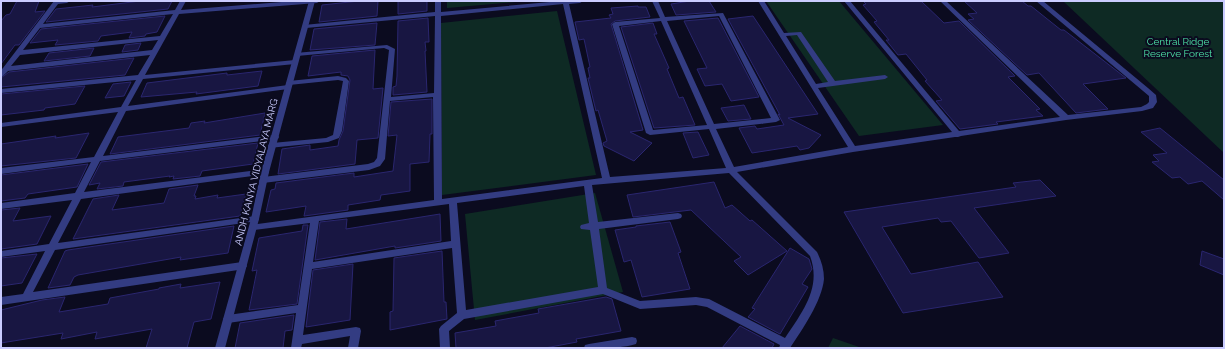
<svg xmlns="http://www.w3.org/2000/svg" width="1225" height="349" font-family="Raleway,sans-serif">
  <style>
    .green { fill: #0e2a24 }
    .building { fill: #181642; stroke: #2a266f }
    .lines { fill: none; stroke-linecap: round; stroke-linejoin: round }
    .minor { fill: #333c82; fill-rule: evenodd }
    .tertiary { fill: #333c82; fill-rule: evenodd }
    .labels { text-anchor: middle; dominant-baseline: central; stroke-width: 4; stroke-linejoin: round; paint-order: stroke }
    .park-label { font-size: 10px; fill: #4fe6a9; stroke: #0b0b1f }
    .street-label { font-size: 10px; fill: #caccff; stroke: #0b0b1f }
  </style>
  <rect width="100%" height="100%" fill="#0b0b1f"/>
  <path class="green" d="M447 1H527L447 8Z
    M766 1H839L943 125 859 136Z
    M1063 1H1224V153Z
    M557 11 596 175 442 195 441 23Z
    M595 193 623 292 475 320 465 214Z
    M833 338 862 348H828Z"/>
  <path class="building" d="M17 1H39L35 12 45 11 19 45H15L1 64V21L6 15 10 14Z
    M140 1H172L168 9 46 22 56 9 93 5 92 7Z
    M359 1H378L377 16 319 22 322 5Z
    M398 1H427V11L398 14Z
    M690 1H709L716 12 676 15 671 4Z
    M863 1H921L944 23 959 21 1015 76 1008 77 1040 109 1036 110 1043 116 996 122 998 124 960 129 936 101 942 100 925 81 927 80 906 54 898 55 886 40H889L874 22 877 21 863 5 866 4Z
    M964 1H1022L1028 6H1031L1061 30H1064L1126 78 1083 84 1108 109 1076 113 1039 73 1027 75 968 20 974 19 968 14 977 13Z
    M638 6V7H646L650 17 615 21 611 24 643 130 630 132 652 143 634 161 604 146 603 143 607 141 598 110 596 111 588 78H590L588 68 590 67 584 39 579 40 575 22 611 18 609 15 613 14 611 8Z
    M165 16 157 32 146 34 145 36 129 38 132 32 101 36 98 41 55 45 58 40 30 43 41 29Z
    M753 16 818 114 788 118 821 135 809 148 800 150 797 146 752 153 739 128 755 126 757 129 784 125 778 114 780 115 728 19Z
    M428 18 429 42H425L426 51H425L427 92 393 95V87L396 86 397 76 398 21Z
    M718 18 759 97 731 101 722 84 705 86 697 69 707 68 684 21Z
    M377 23 375 45 310 50 314 29Z
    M653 23 657 34H654L669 68 667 69 679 98 683 97 695 125 654 128 621 27Z
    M141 43 138 50 122 52 125 45Z
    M94 48 90 56 44 61 49 53Z
    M375 50 373 89 383 88 378 138 357 140 355 164 278 174 282 149 310 145V150L338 146 339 140 343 131 350 80 348 76 341 75V72L308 76 312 56Z
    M134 58 125 75 1 87V78L9 72Z
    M262 71 258 86 196 94 197 92 141 97 147 83 227 73V75Z
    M131 82 124 96 105 98 113 84Z
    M85 86 75 104 45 108 44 110 1 115V94Z
    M432 99V134H430L429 162 410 164V191L381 195 380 200 348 205V210L304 216 306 206 266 212 271 190 275 189 276 183 354 173V177L393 171 397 135 388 136 391 102Z
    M744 105 751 119 728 121 721 108Z
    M265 113 260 135 110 154 118 137 189 128 191 123 205 121 204 123Z
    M1160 128 1224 180V200L1202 181 1188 184 1180 177 1172 178 1152 162 1159 161 1153 155 1167 153 1141 132Z
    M698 132 709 155 693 158 683 133Z
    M89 133 76 158 1 166V144L56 136 55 138Z
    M258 143 253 164 202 171 200 176 173 179 174 176 169 177 170 176 124 182 123 186 97 189 100 183 89 185 101 162Z
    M88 164 77 187 28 194 25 198 1 201V175Z
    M1040 180 1056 196 974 208 1009 253 979 258 951 221 941 222 938 218 882 227 911 274 978 262 1003 297 903 313 844 212 1016 187 1013 183Z
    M714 182 725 208 732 205 750 221 752 220 787 251 748 275 734 261 741 257 691 210 633 217 627 195Z
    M198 185 194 196H196L195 199 218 195 217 198 246 194 240 216 73 239 93 199 119 195 112 210 164 203 169 189Z
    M20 208 13 221 51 216 37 244 1 249V210Z
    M440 214 441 241 395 248V246L315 260 320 222 347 219 346 229Z
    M670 222 681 252 678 253 690 289 642 297 631 260 624 262 615 230 636 227V226Z
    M303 225H308L297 304 249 310 257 270 252 271 259 238 302 231Z
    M234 226 228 253 180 260 181 257 78 275 74 277 70 285 48 288 65 251 68 250Z
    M790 248 809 259 812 269 802 284 808 287 780 334 748 317 755 309 752 308Z
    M442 251 444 302H446L447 319 390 330V312L393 311 394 258Z
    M1202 251 1224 259V275L1200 265Z
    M37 254 22 283 1 286V258Z
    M353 264 350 320 306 327 313 270Z
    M220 282 211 319 194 322 187 348H146L152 329 95 339 97 332 61 339 63 333 1 343V310L42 300 65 297 59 312 108 304 110 298 159 289V288L181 284 180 288Z
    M606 297 612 299 621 331 576 339 577 342 545 348H456L455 333 496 326 495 321 539 313 538 309Z
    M294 315 292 330 285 331 283 348H235L240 323Z
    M740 326 774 344 772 348H722Z"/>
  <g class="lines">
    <path class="minor" d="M54 1H70L67 3 58 4 43 24 175 10 180 1H186L181 10 294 1H320L317 3 179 14 145 75 295 60 298 62 295 64 143 79 128 106 288 85 291 87 288 89 126 111 103 156 275 135H278L279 137 278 139 100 161 84 192 265 169 269 172 268 174 81 199 58 243 255 216 258 217 259 219 258 221 55 250 33 292 242 262 245 263 247 266 245 269 1 305V297L23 294 45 251 1 257V251L49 244 72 200 1 209V203L75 193 91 162 1 174V168L94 157 118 112 1 127V123L121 107 136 80 1 93V89L138 75 150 55 8 71 3 76 1 77V70L3 68ZM173 14 160 36 23 50 40 28ZM158 40 152 50 11 66 20 55Z
      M435 1H441V12L561 1H583L580 3 569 4 610 177 726 168 709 129 650 135 646 133 612 24 615 22 660 18 652 1H658L665 17 723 13 780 120 776 122 716 129 734 167 848 147 758 1H764L784 33 801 32 835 81 885 75 888 77 885 79 818 88 855 146 952 132 844 1H850L959 131 1060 117 940 1H946L1068 115 1141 107 1147 104 1149 102V96L1036 1H1043L1148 88 1156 95 1157 102 1153 108 1142 111 1066 120 961 136 958 137H955L853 152 737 172 817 252C821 260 824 269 824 279 822 301 802 330 790 348H779L780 345 707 307 696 305 640 309 603 294 464 319 449 331 450 348H440L439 329 441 326 457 313 452 248 312 269 303 335 356 327 360 328 361 331 358 348H348L350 336 302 344 301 348H291L296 313 228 323 225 322 223 319 225 316 228 315 298 305 310 223 253 230 250 229 249 227 250 225 434 200 433 97 390 101 385 159 380 166 369 170 263 183 259 180 263 177 368 164 374 162 377 158 389 50 384 48 297 56 295 55V53L387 45 395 49 391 97 434 93 435 16 306 28 304 27V25L435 12ZM563 4 602 178 442 199 441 16ZM719 16 771 118 714 124 667 21ZM661 21 707 125 653 130 619 26ZM797 35 828 82 816 84 786 36ZM729 173 810 256C822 288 802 312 785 338L709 299 696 297 640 301 607 288 599 229 678 219 681 218 682 216 681 214 678 213 598 222 592 185ZM584 186 589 223 581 225 580 227 581 229 590 230 598 287 466 310 457 203ZM449 204 451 241 313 262 319 221Z
      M338 76 346 78 349 81 342 131 339 138 328 142 269 148 268 146 269 144 272 143 326 138 333 135 343 81 338 80 289 85 286 83 289 81Z
      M632 337 636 338 637 341 636 344C619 349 601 348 584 348L585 345 589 344Z"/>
    <path class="tertiary" d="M309 1H315L269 172 259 219 225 348H215L251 219 261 172Z"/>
  </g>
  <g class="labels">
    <g class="park-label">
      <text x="1178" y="41">Central Ridge<tspan x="1178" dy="12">Reserve Forest</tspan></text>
    </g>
    <g class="street-label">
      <text transform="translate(256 172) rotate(-76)">ANDH KANYA VIDYALAYA MARG</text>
    </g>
  </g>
  <rect width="1225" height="349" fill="none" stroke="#caccff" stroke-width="4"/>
</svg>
